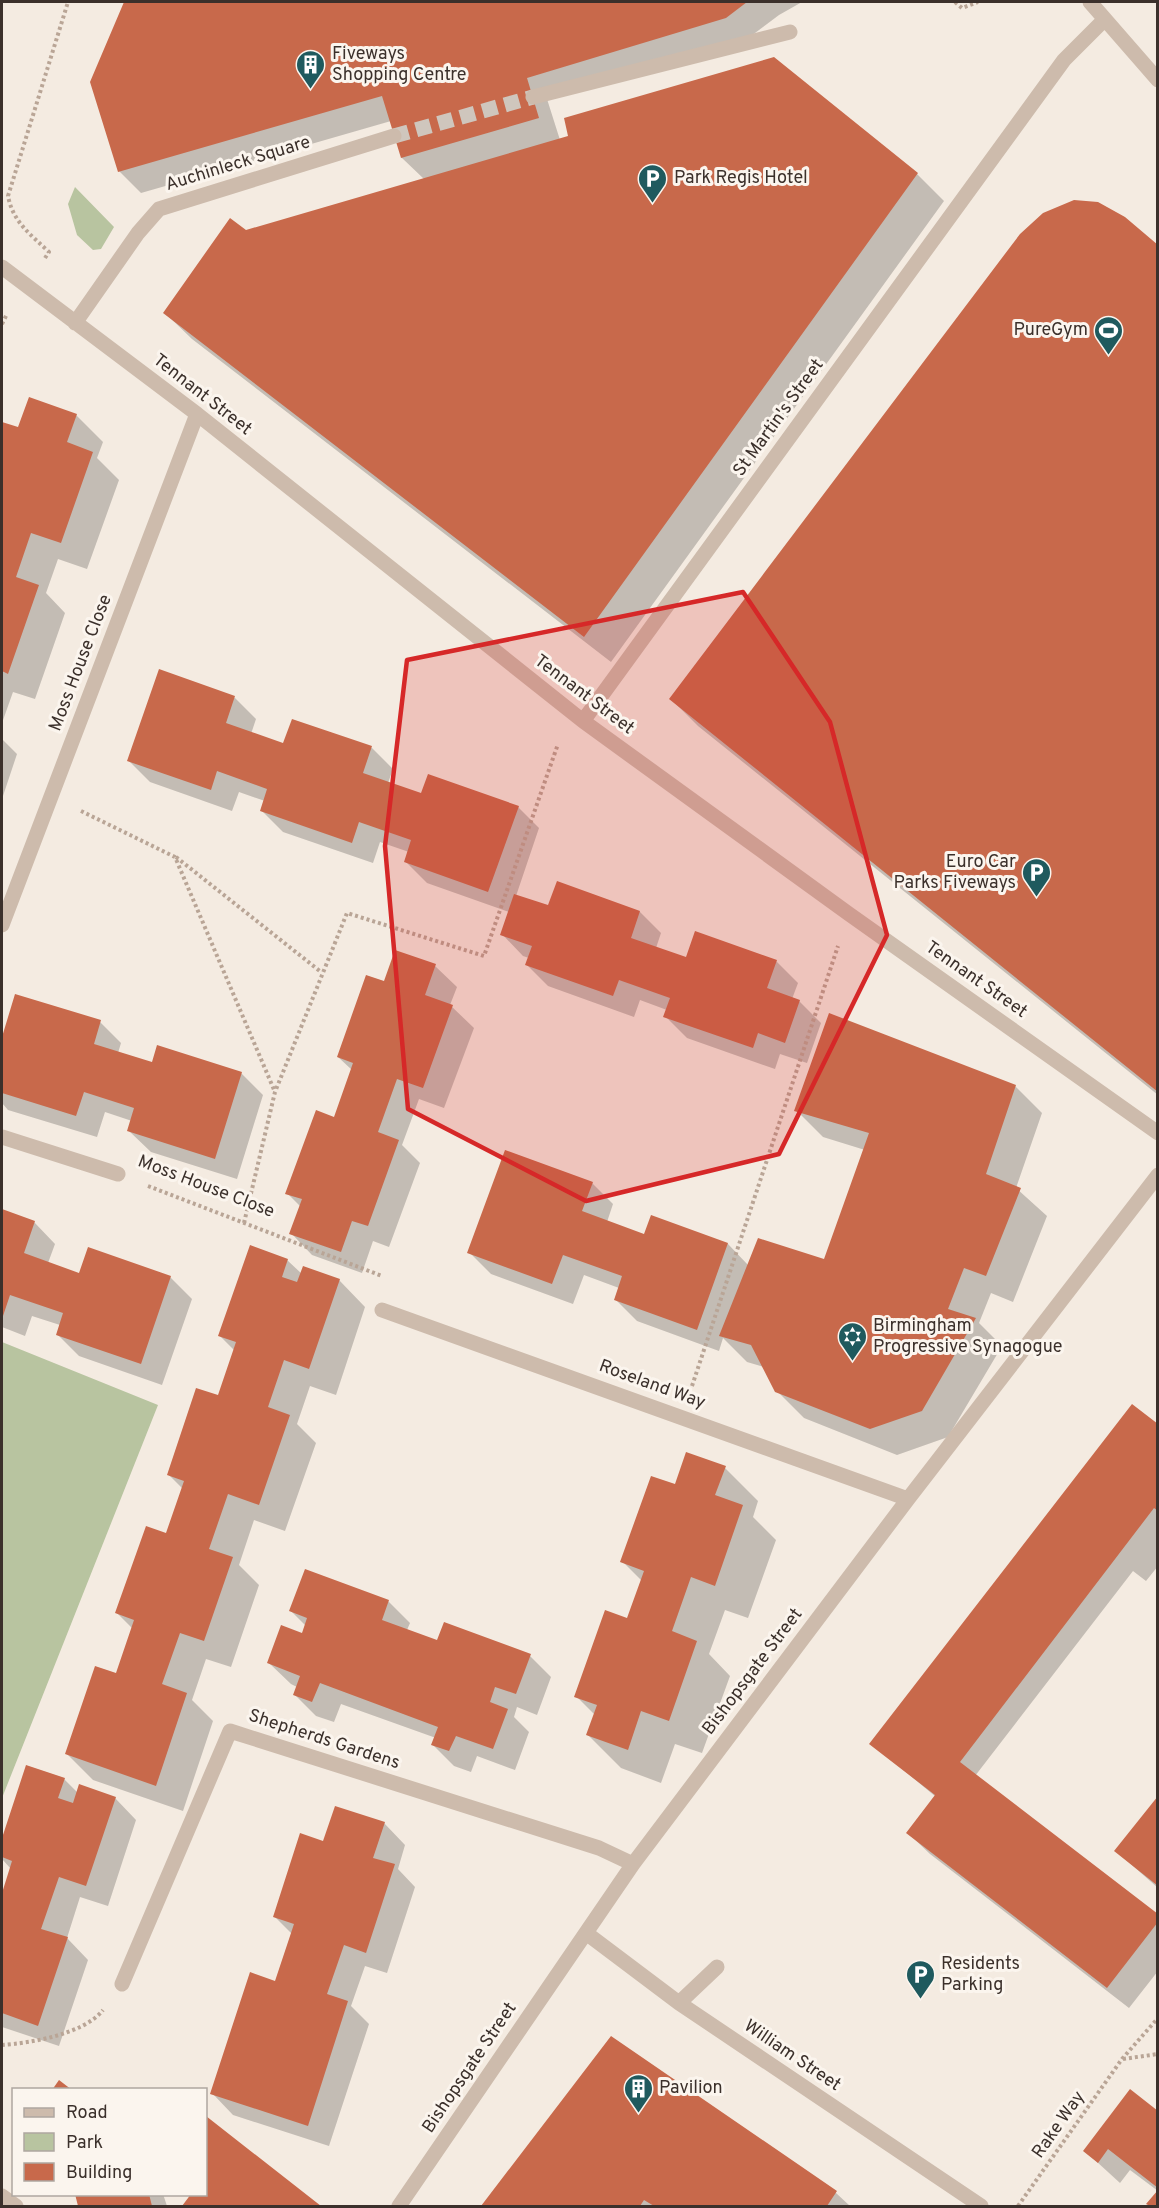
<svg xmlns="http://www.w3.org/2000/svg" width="1159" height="2208" font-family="Overpass,sans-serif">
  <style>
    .green { fill: #b8c4a0 }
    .shadow { fill: #0003 }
    .building { fill: #c8694b }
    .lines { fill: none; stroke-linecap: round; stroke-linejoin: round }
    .minor-tunnel { stroke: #cfc6bd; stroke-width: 15; stroke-dasharray: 15 8; stroke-linecap: butt }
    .path { stroke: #b9a596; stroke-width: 4; stroke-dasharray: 3 3; stroke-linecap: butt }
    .minor { stroke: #cdbbac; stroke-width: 15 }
    .marked { fill: #d62828; fill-opacity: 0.2; stroke: #d62828; stroke-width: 4.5; stroke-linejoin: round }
    .labels { text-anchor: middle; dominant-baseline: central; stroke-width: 6; stroke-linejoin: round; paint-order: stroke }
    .poi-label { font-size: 18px; fill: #3b302b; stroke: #fbf5ee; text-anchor: start }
    .street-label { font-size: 18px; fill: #3b302b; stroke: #fbf5ee }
  </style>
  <rect width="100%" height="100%" fill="#f4ebe1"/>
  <path class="green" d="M75 187 114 227 101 249 93 250 77 235 68 204Z
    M2 1342 158 1405 2 1798Z"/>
  <path class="shadow" d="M126 2H802L779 15 747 39 547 99 560 140 774 59 917 174 944 201 611 662 192 339 165 313 246 232 424 179 402 158 391 121 141 193 119 171 92 82Z
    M1158 247V1095L698 726 671 699Z
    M76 415 103 442 97 458 119 480 87 569 58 559 46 593 65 613 35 699 13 692 2 723V423L18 429Z
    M160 671 235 698 256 719 251 734 284 745 293 720 372 748 393 769 388 783 422 795 518 807 539 828 516 896 549 907 640 912 661 933 656 948 687 959 776 961 798 983 792 999 799 1001 821 1023 807 1063 780 1054 775 1069 687 1038 665 1016 667 1010 640 1000 634 1017 548 986 527 965 529 958 523 956 502 934 509 912 427 883 406 862 409 852 380 842 373 863 283 832 261 810 265 801 239 792 232 811 150 782 129 761Z
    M2 739 17 754 2 799Z
    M435 966 457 987 450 1005 474 1028 444 1108 419 1099 402 1145 420 1163 389 1247 373 1241 362 1273 312 1255 291 1233 301 1207 287 1193 335 1119 352 1070 338 1057Z
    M16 996 100 1022 121 1043 118 1053 153 1064 241 1073 263 1095 237 1179 151 1152 129 1131 132 1121 105 1112 97 1137 8 1110 2 1103V1042Z
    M1015 1086 1042 1113 1016 1188 1047 1216 1013 1302 991 1293 979 1323 1002 1346 948 1437 897 1455 804 1418 777 1391 764 1367 747 1362 723 1338 719 1351 637 1321 615 1299 619 1288 584 1275 573 1304 491 1274 469 1252 592 1183 613 1204 607 1222 645 1236 652 1217 728 1244 748 1265 825 1261 865 1150 823 1137 796 1110Z
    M2 1211 34 1222 55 1244 48 1263 80 1275 170 1277 192 1299 162 1385 79 1356 57 1334 60 1325 32 1316 25 1336 2 1327Z
    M287 1260 302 1274 339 1280 365 1307 336 1395 310 1386 297 1424 316 1443 285 1531 254 1520 239 1565 259 1585 231 1667 206 1659 192 1700 213 1721 183 1811 93 1780 67 1754 117 1675 132 1628 117 1613 167 1535 183 1489 169 1475 219 1397 235 1351 220 1336Z
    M1158 1426V1566L1146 1581 1133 1571 975 1776 1158 1916V1971L1129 2008 930 1854 908 1833 936 1797 871 1743Z
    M725 1468 758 1501 753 1517 776 1540 748 1618 725 1610 709 1654 730 1676 702 1753 675 1744 661 1783 621 1768 588 1735 595 1715 576 1696 628 1619 642 1581 622 1561 676 1486Z
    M388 1601 410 1623 407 1630 438 1642 530 1656 551 1677 537 1715 517 1707 514 1717 529 1732 515 1770 477 1756 471 1772 454 1766 433 1745 436 1738 341 1704 334 1722 316 1716 294 1694 297 1687 291 1684 269 1663 302 1634 306 1626 291 1611Z
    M27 1767 64 1779 78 1793 115 1798 136 1820 108 1906 80 1897 67 1938 88 1960 59 2046 2 2027V1898L11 1869 2 1859V1843Z
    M1158 1799V1888L1116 1851Z
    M384 1823 405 1845 398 1869 415 1887 387 1973 365 1966 351 2006 369 2024 329 2146 233 2115 212 2093 276 1983 292 1934 274 1916 324 1842Z
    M611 2038 836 2193 850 2206H483Z
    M1158 2113V2191L1130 2170 1120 2183 1085 2151Z
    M206 2118 319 2206H184L193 2194H206Z
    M76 2194H163L167 2206H80Z"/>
  <path class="building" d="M124 2H747L726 18 527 78 539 118 401 158 382 96 118 172 90 82Z
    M774 57 918 173 584 637 163 313 230 218 246 230 568 136 564 118Z
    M1074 200 1098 202 1125 217 1158 245V1092L669 699 1020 234 1043 213Z
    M29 397 77 414 67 442 93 452 61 543 31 533 16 577 39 585 8 674 2 671V422L18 427Z
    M159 669 235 696 226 723 283 743 292 719 372 746 363 773 421 793 428 774 519 806 488 892 404 862 411 840 359 822 352 843 260 811 267 789 217 771 211 790 127 761Z
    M557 881 640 911 631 938 686 957 695 931 777 960 767 988 800 1000 785 1043 758 1033 753 1048 663 1017 670 998 619 980 613 996 525 965 532 946 500 935 514 894 548 905Z
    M395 950 436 964 425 995 453 1005 423 1088 397 1079 378 1132 399 1140 368 1226 352 1221 341 1252 289 1234 302 1199 285 1194 316 1110 334 1117 353 1063 337 1057 366 975 384 981Z
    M15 994 101 1020 94 1044 152 1062 157 1045 242 1072 215 1159 127 1131 134 1108 84 1092 76 1116 2 1093V1037Z
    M829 1013 1016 1085 986 1174 1021 1188 986 1276 964 1268 948 1309 976 1318 922 1411 870 1429 775 1392 751 1345 719 1336 758 1238 824 1259 869 1133 794 1111Z
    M505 1150 593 1182 582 1211 644 1234 651 1215 728 1243 697 1330 614 1300 622 1276 563 1255 552 1284 467 1253Z
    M2 1209 35 1221 24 1253 79 1273 88 1247 171 1276 141 1364 56 1335 63 1313 10 1295 2 1319Z
    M250 1245 288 1259 282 1277 297 1282 303 1266 340 1279 309 1369 284 1360 268 1407 290 1415 259 1505 228 1494 209 1549 233 1557 204 1641 180 1633 162 1684 187 1693 156 1786 65 1754 95 1666 116 1673 134 1620 115 1613 146 1526 166 1533 184 1481 167 1475 196 1388 218 1395 236 1342 218 1336Z
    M1132 1404 1158 1424V1511L1154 1508 960 1762 1158 1914V1922L1107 1988 906 1833 935 1795 869 1744Z
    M686 1452 726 1466 715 1495 743 1505 715 1586 691 1577 672 1631 697 1641 669 1721 641 1711 628 1750 586 1735 597 1705 574 1697 605 1610 627 1618 644 1571 620 1562 651 1476 675 1484Z
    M305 1569 389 1600 382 1620 437 1640 444 1622 531 1654 516 1694 495 1687 490 1702 508 1709 493 1749 456 1736 449 1751 431 1745 438 1727 320 1683 312 1702 293 1695 300 1676 267 1663 281 1625 302 1633 307 1618 289 1611Z
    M26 1765 65 1778 58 1798 73 1803 79 1784 116 1797 86 1886 59 1877 41 1929 68 1937 38 2026 2 2013V1893L12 1861 2 1857V1838Z
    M1158 1796V1886L1114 1851Z
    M335 1806 385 1822 373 1858 395 1864 366 1953 344 1945 327 1994 348 2001 308 2126 210 2094 250 1972 275 1981 294 1924 273 1917 300 1833 323 1841Z
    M611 2036 837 2191 827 2206H654L644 2200 640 2206H481Z
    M59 2080 72 2090H52Z
    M1130 2089 1158 2111V2188L1108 2149 1098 2163 1083 2151Z
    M206 2116 321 2206H182L191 2194H206Z
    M1158 2190V2206H1150L1146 2204Z
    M75 2194H149L152 2206H78Z"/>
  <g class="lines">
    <path class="minor-tunnel" d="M394 136 533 97"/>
    <path class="path" d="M955 2 962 8 978 2
      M45 258 49 252C30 234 13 222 8 196L68 2
      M2 324 7 314
      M81 811 175 857 275 1092
      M176 857 321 972
      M148 1186 382 1276
      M244 1223 275 1092 347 913 484 956 558 744
      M692 1386 838 946
      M2 2045C31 2043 84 2034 103 2010
      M1123 2059 1158 2054
      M1018 2206 1122 2059 1158 2018"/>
    <path class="minor" d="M1090 2 1158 80
      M533 97 790 32
      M2 267 197 414 583 721 849 914 1158 1133
      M75 323 138 233 159 209 394 136
      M583 721 1064 60 1105 19
      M2 925 197 414
      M2 1137 118 1174
      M382 1310 908 1499
      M586 1933 679 2003 981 2206
      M122 1984 230 1731 599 1848 633 1864
      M679 2003 717 1967
      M2 2196 16 2206
      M399 2206 633 1864 908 1499 1158 1175"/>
  </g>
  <path class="marked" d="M743 592 830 722 887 935 779 1154 586 1201 408 1109 385 846 407 660Z"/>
  <defs>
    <symbol id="building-pin" viewBox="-11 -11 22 30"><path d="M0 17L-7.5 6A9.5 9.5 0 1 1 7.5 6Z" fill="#1f5a5e" stroke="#fbf5ee"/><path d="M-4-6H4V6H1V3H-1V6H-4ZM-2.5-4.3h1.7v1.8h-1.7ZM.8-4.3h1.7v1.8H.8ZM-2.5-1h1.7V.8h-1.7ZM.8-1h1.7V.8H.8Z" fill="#fff"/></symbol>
    <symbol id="parking-pin" viewBox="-11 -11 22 30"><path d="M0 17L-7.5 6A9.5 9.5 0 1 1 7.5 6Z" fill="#1f5a5e" stroke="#fbf5ee"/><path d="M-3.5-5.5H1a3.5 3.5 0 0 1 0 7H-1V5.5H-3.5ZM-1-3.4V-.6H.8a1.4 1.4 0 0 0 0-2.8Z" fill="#fff"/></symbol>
    <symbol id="stadium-pin" viewBox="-11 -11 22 30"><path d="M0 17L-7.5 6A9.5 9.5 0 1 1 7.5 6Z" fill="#1f5a5e" stroke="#fbf5ee"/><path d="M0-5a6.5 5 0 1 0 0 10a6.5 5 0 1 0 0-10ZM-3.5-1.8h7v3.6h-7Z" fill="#fff"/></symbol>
    <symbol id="synagogue-pin" viewBox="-11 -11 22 30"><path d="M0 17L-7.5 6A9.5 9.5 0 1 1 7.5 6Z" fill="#1f5a5e" stroke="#fbf5ee"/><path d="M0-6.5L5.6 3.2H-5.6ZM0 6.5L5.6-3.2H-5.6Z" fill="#fff"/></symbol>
  </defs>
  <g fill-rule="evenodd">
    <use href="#building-pin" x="294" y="48" width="33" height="45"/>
    <use href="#parking-pin" x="636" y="162" width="33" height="45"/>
    <use href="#stadium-pin" x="1092" y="314" width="33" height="45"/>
    <use href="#parking-pin" x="1020" y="856" width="33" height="45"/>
    <use href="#synagogue-pin" x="836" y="1320" width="33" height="45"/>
    <use href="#parking-pin" x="904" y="1958" width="33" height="45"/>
    <use href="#building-pin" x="622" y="2072" width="33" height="45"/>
  </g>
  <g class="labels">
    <g class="poi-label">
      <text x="332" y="54">Fiveways<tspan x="332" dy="21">Shopping Centre</tspan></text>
      <text x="674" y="178">Park Regis Hotel</text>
      <text x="1088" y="330" text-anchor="end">PureGym</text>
      <text x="1016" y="862" text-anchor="end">Euro Car<tspan x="1016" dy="21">Parks Fiveways</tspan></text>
      <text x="873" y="1326">Birmingham<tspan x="873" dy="21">Progressive Synagogue</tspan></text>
      <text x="941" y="1964">Residents<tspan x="941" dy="21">Parking</tspan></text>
      <text x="659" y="2088">Pavilion</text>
    </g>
    <g class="street-label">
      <text transform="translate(238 164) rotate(-17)">Auchinleck Square</text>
      <text transform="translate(202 395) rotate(38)">Tennant Street</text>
      <text transform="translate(779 418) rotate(-54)">St Martin's Street</text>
      <text transform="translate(81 663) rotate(-69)">Moss House Close</text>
      <text transform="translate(584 695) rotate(37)">Tennant Street</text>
      <text transform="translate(976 980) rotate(35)">Tennant Street</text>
      <text transform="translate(206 1187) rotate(21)">Moss House Close</text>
      <text transform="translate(652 1385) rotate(20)">Roseland Way</text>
      <text transform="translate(753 1672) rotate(-53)">Bishopsgate Street</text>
      <text transform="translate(324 1740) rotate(18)">Shepherds Gardens</text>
      <text transform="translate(792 2056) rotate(34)">William Street</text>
      <text transform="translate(470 2068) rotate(-56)">Bishopsgate Street</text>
      <text transform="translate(1059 2125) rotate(-55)">Rake Way</text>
    </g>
  </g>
  <rect width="1159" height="2208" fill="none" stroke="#3b302b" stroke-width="6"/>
  <rect x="12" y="2088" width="195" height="108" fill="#fbf5ee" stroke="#aea6a0" stroke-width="1.5"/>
  <rect x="24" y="2108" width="30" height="9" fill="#cdbbac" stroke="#aea6a0" stroke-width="1.5"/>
  <text x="66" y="2118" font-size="18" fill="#3b302b">Road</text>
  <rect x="24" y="2133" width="30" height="18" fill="#b8c4a0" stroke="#aea6a0" stroke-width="1.5"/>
  <text x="66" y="2148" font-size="18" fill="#3b302b">Park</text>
  <rect x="24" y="2163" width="30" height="18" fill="#c8694b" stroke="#aea6a0" stroke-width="1.5"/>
  <text x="66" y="2178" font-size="18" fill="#3b302b">Building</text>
</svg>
